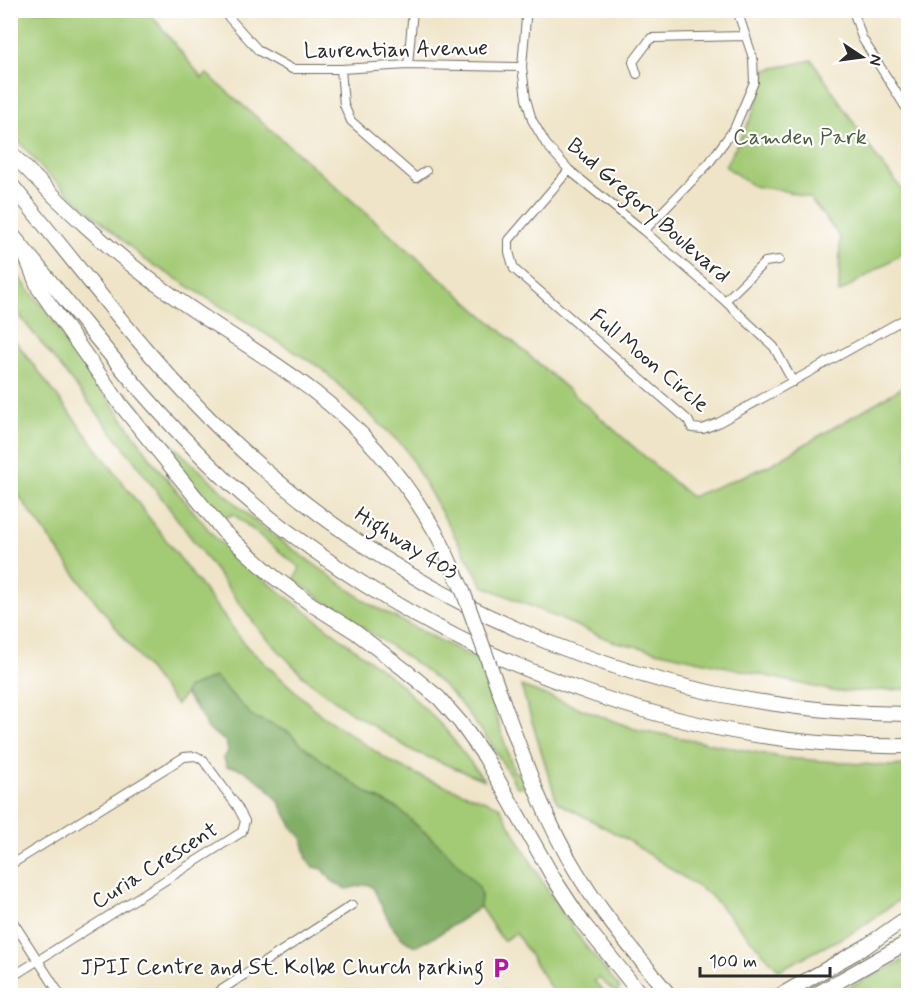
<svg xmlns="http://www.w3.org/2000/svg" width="919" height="1006" font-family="Mynerve,sans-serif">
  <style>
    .green { fill: #a3ca75; stroke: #677a50; stroke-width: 1.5 }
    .forest { fill: #82ae66; stroke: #566c48; stroke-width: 1.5 }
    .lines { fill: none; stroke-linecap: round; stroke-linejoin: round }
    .street-casing { stroke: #706c62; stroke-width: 10 }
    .highway-casing { stroke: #706c62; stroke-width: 16 }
    .street { stroke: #fff; stroke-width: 8 }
    .highway { stroke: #fff; stroke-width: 14 }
    .highway-bridge-casing { stroke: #706c62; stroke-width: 16; stroke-linecap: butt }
    .highway-bridge { stroke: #fff; stroke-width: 14 }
    .labels { text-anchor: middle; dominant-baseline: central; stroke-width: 4.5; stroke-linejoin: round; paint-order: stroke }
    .street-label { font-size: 22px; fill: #2b2b2b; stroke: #fff }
    .park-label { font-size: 22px; fill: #4f5b41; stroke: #fff }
    .poi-label { font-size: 22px; fill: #2b2b2b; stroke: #fff; text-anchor: end }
  </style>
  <rect width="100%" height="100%" fill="#fff"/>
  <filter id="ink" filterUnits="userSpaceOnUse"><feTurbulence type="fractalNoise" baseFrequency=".0167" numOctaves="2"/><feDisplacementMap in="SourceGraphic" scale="12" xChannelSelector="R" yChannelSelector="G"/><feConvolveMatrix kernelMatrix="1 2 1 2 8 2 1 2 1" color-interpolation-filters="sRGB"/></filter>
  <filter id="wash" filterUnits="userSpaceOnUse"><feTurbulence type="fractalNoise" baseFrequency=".008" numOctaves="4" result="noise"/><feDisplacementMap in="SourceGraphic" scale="24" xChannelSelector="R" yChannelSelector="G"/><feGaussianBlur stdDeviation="1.35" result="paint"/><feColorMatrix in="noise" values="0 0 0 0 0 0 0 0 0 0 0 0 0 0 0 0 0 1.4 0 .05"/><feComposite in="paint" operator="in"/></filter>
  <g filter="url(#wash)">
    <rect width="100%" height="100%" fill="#efe4c7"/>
    <path class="green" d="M10 11H148L202 78 207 74 691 497 768 466 908 384V689L837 692 612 641 483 586 405 448 321 368 144 259 45 172 11 132Z
      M812 60 877 158 908 197V250L839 293 840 237 810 198 781 190 753 186 725 166C743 133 759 109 765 70Z
      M10 266 47 312 157 467 217 540 275 588 399 683 445 729 484 780 413 751 352 713 306 679 260 631 124 447 11 305Z
      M10 334 247 647 321 715 390 761 424 778 499 806 546 888 583 943 620 988 616 993 599 978 594 981 607 995H555L516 933 503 941 480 907 481 895 429 835 410 821 397 808 374 797 344 777 301 744 290 733 252 716 215 677 187 688 185 694 176 705 83 585 11 485Z
      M126 392 166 439 259 525 371 605 478 660 514 772 523 774 527 786 517 787 490 742 459 702 443 685 418 665 294 580 300 568 233 514 223 519 191 483 123 395Z
      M521 686 635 729 785 758 888 766 908 765V893L857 930 779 970 710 895 626 839 557 802Z
      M908 958V995H834Z"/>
    <path class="forest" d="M215 677 252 716 290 733 301 744 344 777 374 797 397 808 445 850 479 887 481 895 480 907 436 936 416 946C392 939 384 908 373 888L368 884 346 889 332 881 323 869 313 867 307 859 302 838 293 828 279 802 266 786 243 770 233 767H227L224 758 228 751 226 742 207 728 201 715 185 694 187 688Z"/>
  </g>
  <g filter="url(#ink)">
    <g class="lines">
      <defs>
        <path id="street" d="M222 10 259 51 292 69H341L408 65 522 67
          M529 10 526 18 522 67 526 99 532 120 546 144 569 170 644 231 725 301 774 347 793 382
          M853 10 862 38 908 111
          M408 65 413 10
          M341 69 344 105 351 121 416 178 426 171
          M637 74 633 62 651 38 746 36
          M569 170 509 240V252L514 269 688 420 692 428 703 429 718 423 908 317
          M644 231 709 163 734 129 754 82 753 58 737 10
          M725 301 765 262 779 260
          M10 865 184 757 196 756 203 760 237 806 245 821 242 832 10 978
          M10 917 61 996
          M212 996 352 905"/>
        <path id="highway" d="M10 152C59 202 109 251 166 291 214 326 266 355 313 391 365 431 407 481 439 538
          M10 183C85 274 156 371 243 451 423 615 664 713 908 714
          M10 232C79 315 144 403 223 477 250 503 281 527 312 549 481 671 698 750 908 746
          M26 257 39 289 121 405 224 532 274 577 311 604 354 631 405 670 439 698 460 722 485 757 554 879 583 923 642 996
          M503 702C524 759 544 819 576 871 603 916 637 955 670 996
          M779 996 865 947 908 917
          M813 996 908 942"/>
      </defs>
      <use href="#street" class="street-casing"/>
      <use href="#highway" class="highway-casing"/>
      <use href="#street" class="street"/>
      <use href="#highway" class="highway"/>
      <defs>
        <path id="highway-bridge" d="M439 538 463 591 503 702"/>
      </defs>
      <use href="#highway-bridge" class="highway-bridge-casing"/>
      <use href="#highway-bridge" class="highway-bridge"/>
    </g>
  </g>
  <defs>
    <symbol id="parking-bare" viewBox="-9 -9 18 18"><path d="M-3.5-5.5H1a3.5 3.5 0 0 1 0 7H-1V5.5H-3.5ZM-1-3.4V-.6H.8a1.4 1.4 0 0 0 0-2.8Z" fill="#b5179e" stroke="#fff" stroke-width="2.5" paint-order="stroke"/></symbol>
  </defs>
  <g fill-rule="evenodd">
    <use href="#parking-bare" x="486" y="953" width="30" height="30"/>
  </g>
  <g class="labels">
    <g class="street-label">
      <text transform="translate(396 50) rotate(-1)">Laurentian Avenue</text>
      <text transform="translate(648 211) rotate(41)">Bud Gregory Boulevard</text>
      <text transform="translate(649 361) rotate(40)">Full Moon Circle</text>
      <text transform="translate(406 544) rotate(32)">Highway 403</text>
      <text transform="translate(155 866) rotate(-32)">Curia Crescent</text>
    </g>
    <g class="park-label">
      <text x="800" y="138">Camden Park</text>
    </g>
    <g class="poi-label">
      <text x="484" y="968">JPII Centre and St. Kolbe Church parking</text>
    </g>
  </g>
  <rect width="919" height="1006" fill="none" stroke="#fff" stroke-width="36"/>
  <g transform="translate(862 57) rotate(103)" stroke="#ffffff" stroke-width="4.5" paint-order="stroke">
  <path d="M0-4.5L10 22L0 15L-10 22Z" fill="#2b2b2b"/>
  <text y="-9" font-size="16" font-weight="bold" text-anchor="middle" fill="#2b2b2b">N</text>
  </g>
  <path d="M700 967v9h130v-9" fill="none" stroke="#2b2b2b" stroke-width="3"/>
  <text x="709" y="967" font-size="18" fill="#2b2b2b" stroke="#ffffff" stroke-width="4.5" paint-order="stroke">100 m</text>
</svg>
